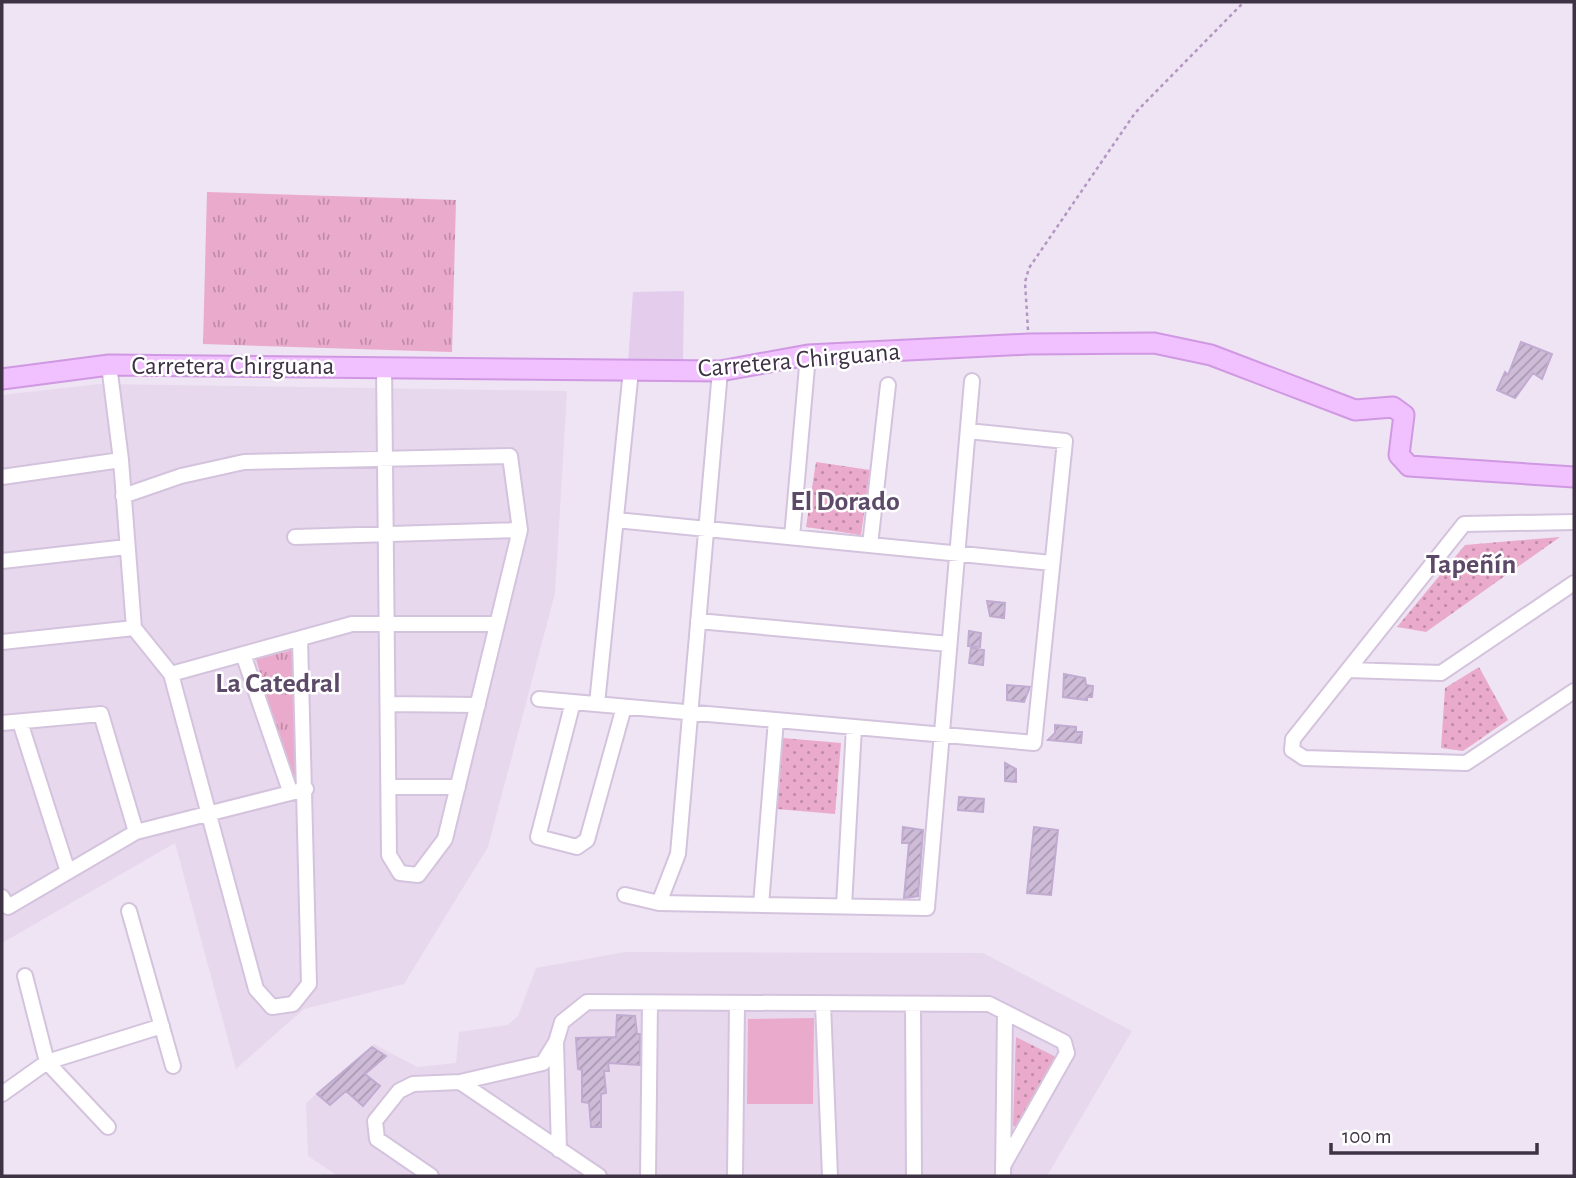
<svg xmlns="http://www.w3.org/2000/svg" width="1576" height="1178" font-family="'Alegreya Sans',sans-serif">
  <style>
    .residential { fill: #e8d8ee }
    .education { fill: #e4cced }
    .grass { fill: url(#grass-tufts) }
    .park { fill: url(#park-dots) }
    .garden { fill: #eaaacc }
    .building { fill: url(#building-hatch); stroke: #c2abd0; stroke-width: 2 }
    .lines { fill: none; stroke-linecap: round; stroke-linejoin: round }
    .street-casing { stroke: #d4c3dd; stroke-width: 18 }
    .secondary-casing { stroke: #d098e2; stroke-width: 23 }
    .path { stroke: #b396c1; stroke-width: 2.5; stroke-dasharray: 3.5 3.5; stroke-linecap: butt }
    .street { stroke: #fff; stroke-width: 14 }
    .secondary { stroke: #f1c1ff; stroke-width: 19 }
    .labels { text-anchor: middle; dominant-baseline: central; stroke-width: 5; stroke-linejoin: round; paint-order: stroke }
    .street-label { font-size: 26px; fill: #3e3345; stroke: #fff }
    .neighbourhood-label { font-size: 28px; font-weight: bold; fill: #5d4a68; stroke: #fff }
  </style>
  <defs>
    <pattern id="grass-tufts" width="24" height="20" patternUnits="userSpaceOnUse" patternTransform="scale(1.75)"><rect width="24" height="20" fill="#eaaacc"/><path d="M3 7l-1-3M5 7V3M7 7l1-3M15 17l-1-3M17 17v-4M19 17l1-3" fill="none" stroke="#bf8ba7"/></pattern>
    <pattern id="park-dots" width="8" height="8" patternUnits="userSpaceOnUse" patternTransform="scale(1.75)"><rect width="8" height="8" fill="#eaaacc"/><path d="M2 2h.1M6 6h.1" fill="none" stroke="#bf8ba7" stroke-width="1.8" stroke-linecap="round"/></pattern>
    <pattern id="building-hatch" width="6" height="6" patternUnits="userSpaceOnUse" patternTransform="scale(1.75)"><rect width="6" height="6" fill="#cdbbd8"/><path d="M-1 1l2-2M0 6l6-6M5 7l2-2" fill="none" stroke="#a899b1"/></pattern>
  </defs>
  <rect width="100%" height="100%" fill="#eee4f3"/>
  <path class="residential" d="M100 384 567 391 555 593 488 847 404 984 304 1009 236 1069 175 843 2 943V395Z
    M625 952 983 953 1132 1031 1047 1176H338L308 1156 306 1103 374 1044 417 1067 456 1063 459 1032 508 1025 518 1016 536 968Z"/>
  <path class="education" d="M684 291 683 365 628 363 633 292Z"/>
  <path class="grass" d="M207 192 456 200 452 352 203 344Z
    M297 649 302 782 292 785 256 659Z"/>
  <path class="park" d="M816 462 870 470 861 535 806 527Z
    M1560 537 1426 632 1397 627 1465 545Z
    M1479 667 1508 720 1463 751 1441 748 1445 688Z
    M783 738 841 743 835 814 777 809Z
    M1016 1037 1058 1058 1019 1128 1013 1126Z"/>
  <path class="garden" d="M814 1018 813 1104H747L748 1019Z"/>
  <path class="building" d="M1521 342 1552 354 1542 379 1533 373 1515 398 1497 390 1505 372 1508 375Z
    M987 601 1005 603 1004 618 990 616Z
    M969 631 981 633 980 647 968 646Z
    M971 648 984 650 983 665 969 663Z
    M1064 674 1085 678 1086 685 1093 686 1092 697H1087V700L1063 697Z
    M1007 685 1030 687 1024 702 1007 700Z
    M1055 725 1076 727V732H1082L1081 743 1048 740 1055 733Z
    M1005 763 1016 769V782L1005 781Z
    M959 797 984 799 983 812 958 810Z
    M903 827 923 830 918 896 904 898 909 843H902Z
    M1034 827 1058 830 1051 895 1027 893Z
    M617 1015 635 1016 637 1034H640V1065L608 1063 609 1071H604L606 1093 601 1094V1127H591L589 1103 582 1102V1070L578 1069 576 1038 616 1037Z
    M372 1047 386 1056 365 1074 380 1086 363 1106 346 1091 330 1105 317 1094Z"/>
  <g class="lines">
    <defs>
      <path id="street" d="M109 365 121 460 134 628 171 674 256 989 272 1007 293 1004 309 984 300 639
        M2 477 121 460
        M123 496 181 476 244 462 510 456 520 530 445 839 418 875 400 873 389 855C388 692 385 529 384 366
        M616 520 1052 563
        M1574 522 1464 524 1293 739 1292 750 1304 758 1466 763 1574 691
        M295 537 520 530
        M792 537 808 355
        M870 545 888 385
        M2 561 127 547
        M698 621 949 644
        M2 642 134 628
        M243 654 290 791
        M1348 670 1441 673 1574 583
        M171 674 352 624H497
        M539 699 1034 743 1065 441 968 431
        M573 702 538 837 577 847 587 840 624 707
        M388 704 478 705
        M597 704 631 370
        M20 722 68 872
        M2 723 101 714 136 832
        M389 787H458
        M625 895 659 903 927 908 972 381
        M2 897 8 907 136 832 306 789
        M659 903 678 854 720 371
        M761 905 776 720
        M844 906 854 727
        M129 911 173 1066
        M25 976 47 1062 108 1127
        M823 1004 830 1176
        M913 1004 914 1176
        M556 1043 559 1150
        M460 1082 599 1176
        M2 1094 47 1062 162 1026
        M431 1176 377 1139 375 1121 399 1091 413 1084 460 1082 543 1063 556 1042 562 1022 587 1002 989 1004 1064 1042 1067 1053 1003 1166
        M648 1176 650 1003
        M735 1176 737 1003
        M1003 1176 1005 1012"/>
      <path id="secondary" d="M2 379 109 365 720 371 808 355 1029 344 1154 343 1211 355 1355 410 1393 407 1404 415 1399 455 1409 466 1574 477"/>
    </defs>
    <use href="#street" class="street-casing"/>
    <use href="#secondary" class="secondary-casing"/>
    <path class="path" d="M1028 330 1025 282 1029 268 1135 113 1244 2"/>
    <use href="#street" class="street"/>
    <use href="#secondary" class="secondary"/>
  </g>
  <g class="labels">
    <g class="street-label">
      <text transform="translate(799 360) rotate(-5)">Carretera Chirguana</text>
      <text x="233" y="366">Carretera Chirguana</text>
    </g>
    <g class="neighbourhood-label">
      <text x="845" y="502">El Dorado</text>
      <text x="1471" y="565">Tapeñín</text>
      <text x="278" y="684">La Catedral</text>
    </g>
  </g>
  <rect width="1576" height="1178" fill="none" stroke="#3e3345" stroke-width="7"/>
  <path d="M1331 1143v10h206v-10" fill="none" stroke="#3e3345" stroke-width="3.5"/>
  <text x="1342" y="1143" font-size="21" fill="#3e3345" stroke="#ffffff" stroke-width="5" paint-order="stroke">100 m</text>
</svg>
